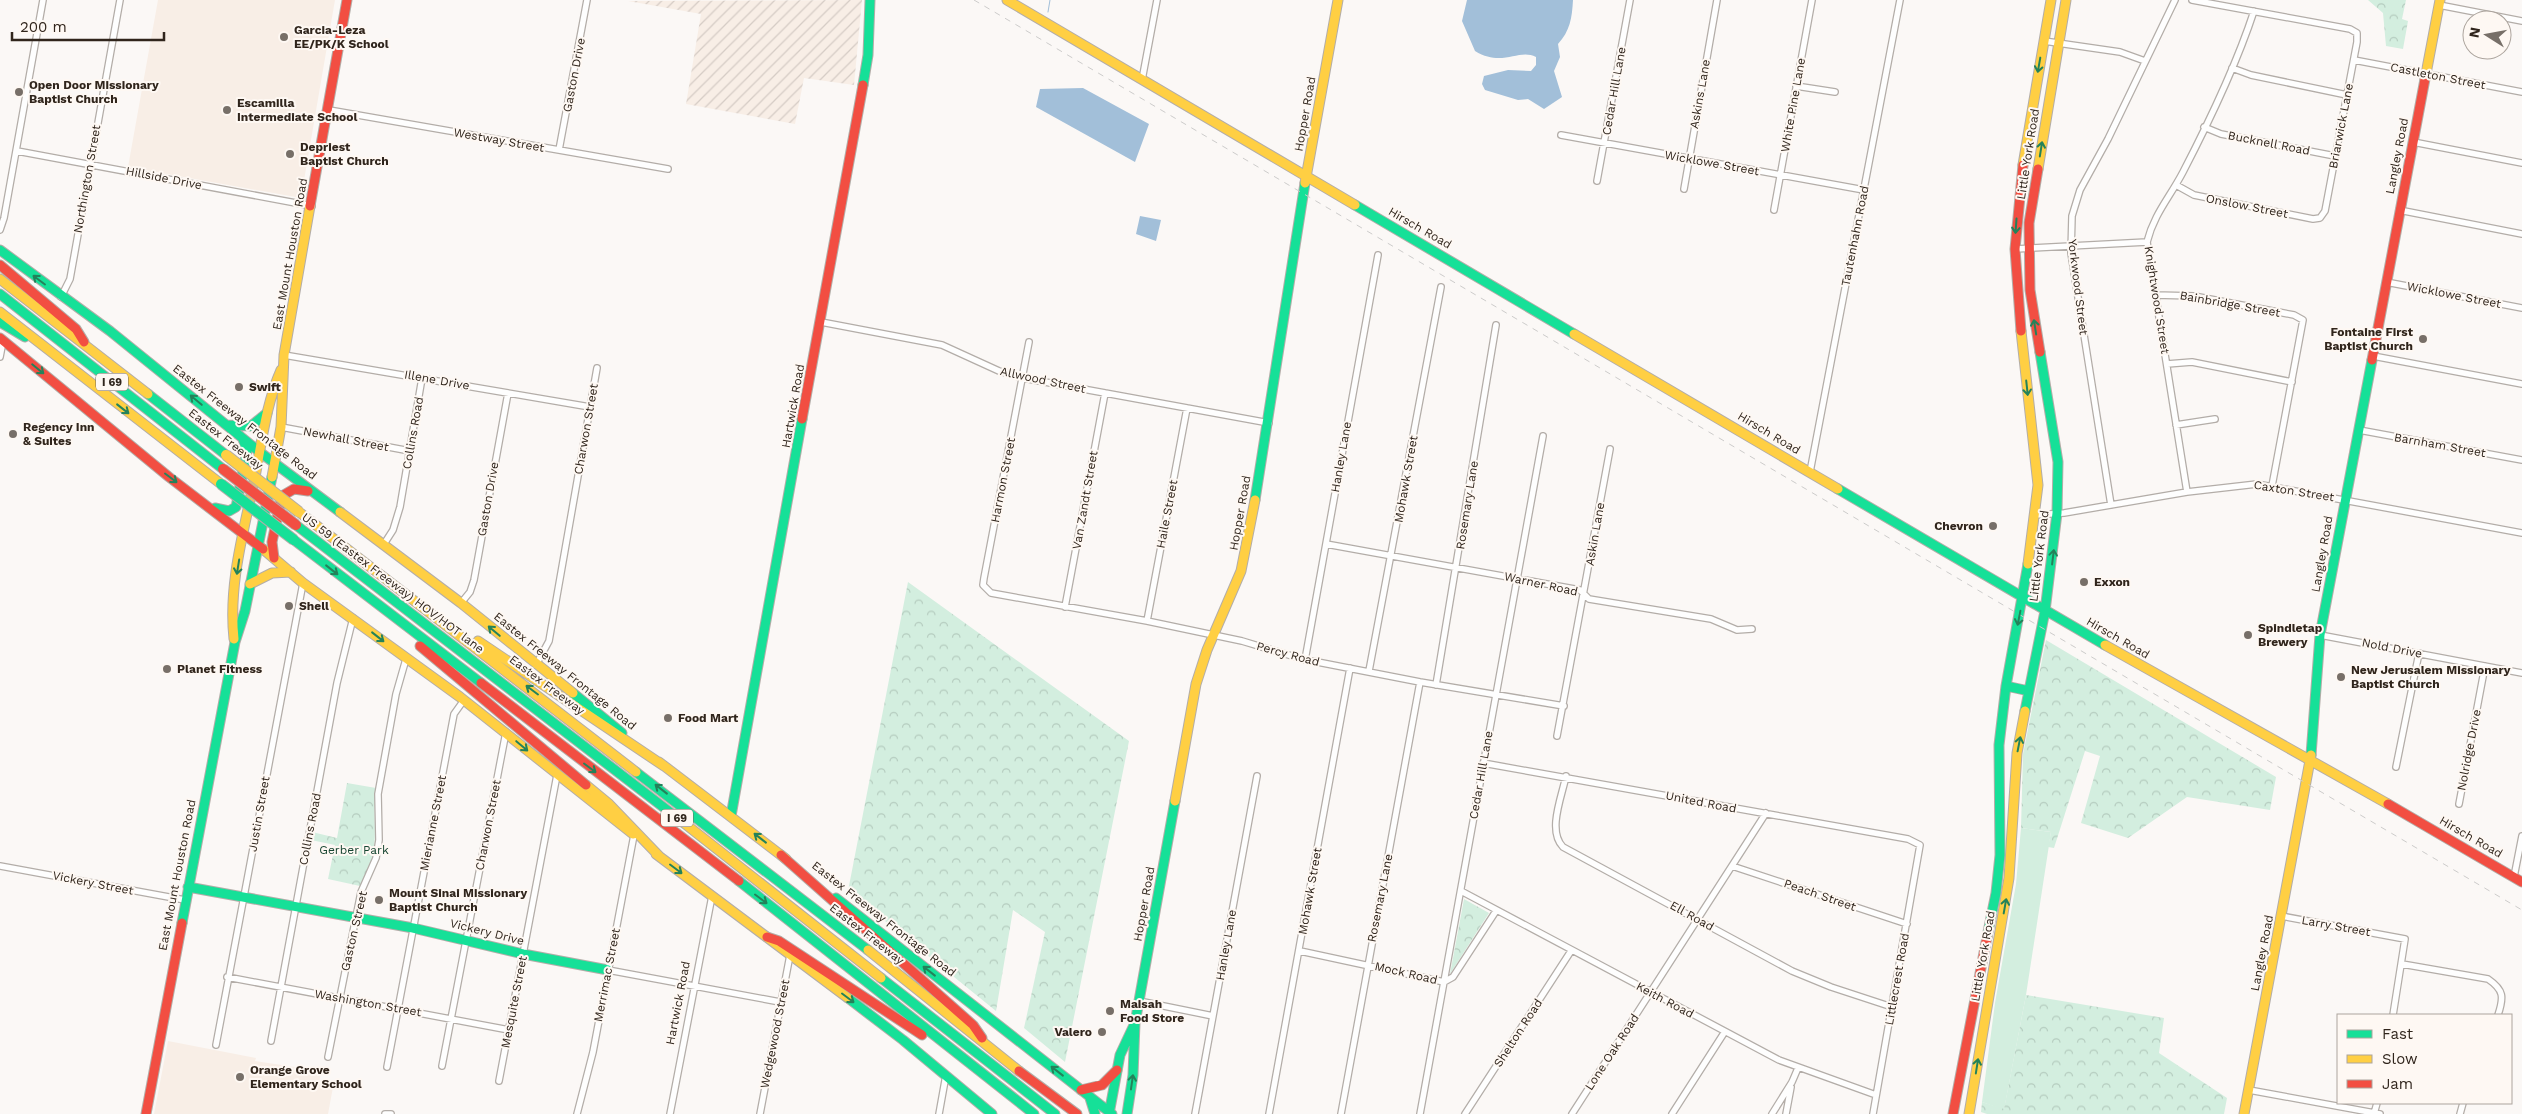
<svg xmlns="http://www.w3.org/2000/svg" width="2522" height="1114" font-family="'Work Sans',sans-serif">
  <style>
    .built { fill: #f8eee6 }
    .industrial { fill: url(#industrial-furrows) }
    .grass { fill: #d3eedf }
    .forest { fill: url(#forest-crowns) }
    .water { fill: #a2bfd9 }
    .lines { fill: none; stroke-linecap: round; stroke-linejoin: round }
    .stream { stroke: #a2bfd9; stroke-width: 1 }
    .street-casing { stroke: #b3ada8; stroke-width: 8 }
    .fast-casing { stroke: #b3ada8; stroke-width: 11 }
    .slow-casing { stroke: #b3ada8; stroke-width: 11 }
    .jam-casing { stroke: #b3ada8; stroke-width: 11 }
    .street { stroke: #fefefe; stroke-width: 5.5 }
    .fast { stroke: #16e098; stroke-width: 9 }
    .slow { stroke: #ffcf43; stroke-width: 9 }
    .jam { stroke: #f24e42; stroke-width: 9 }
    .rail { stroke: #cdcccb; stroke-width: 1; stroke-dasharray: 6 6; stroke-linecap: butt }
    .fast-bridge-casing { stroke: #b3ada8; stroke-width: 12; stroke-linecap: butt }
    .slow-bridge-casing { stroke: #b3ada8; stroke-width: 12; stroke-linecap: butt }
    .jam-bridge-casing { stroke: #b3ada8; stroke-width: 12; stroke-linecap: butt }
    .fast-bridge { stroke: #16e098; stroke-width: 10 }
    .slow-bridge { stroke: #ffcf43; stroke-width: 10 }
    .jam-bridge { stroke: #f24e42; stroke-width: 10 }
    .oneway { stroke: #23825a }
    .poi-dot { fill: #776f68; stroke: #fef8f3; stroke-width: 2 }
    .labels { text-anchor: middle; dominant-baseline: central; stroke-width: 4; stroke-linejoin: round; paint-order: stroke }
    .shield { fill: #fef8f3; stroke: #6e645c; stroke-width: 1 }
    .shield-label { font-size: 11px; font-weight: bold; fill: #30251c }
    .poi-label { font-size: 12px; font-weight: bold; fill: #30251c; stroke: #fef8f3; text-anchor: start }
    .street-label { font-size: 12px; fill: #30251c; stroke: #fef8f3 }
    .park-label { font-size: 12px; fill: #164531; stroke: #fef8f3 }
  </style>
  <defs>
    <pattern id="industrial-furrows" width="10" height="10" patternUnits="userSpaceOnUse" patternTransform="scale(1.25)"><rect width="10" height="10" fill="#f8eee6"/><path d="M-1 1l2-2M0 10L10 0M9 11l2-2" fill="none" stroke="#d5ccc5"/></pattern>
    <pattern id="forest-crowns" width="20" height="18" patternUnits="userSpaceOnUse" patternTransform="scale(1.25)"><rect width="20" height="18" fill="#d3eedf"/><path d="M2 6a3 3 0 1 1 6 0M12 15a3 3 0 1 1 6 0" fill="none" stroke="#b5ccbf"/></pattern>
  </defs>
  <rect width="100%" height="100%" fill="#fbf8f6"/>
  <path class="built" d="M158 0H335L301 198 128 167Z
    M168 1041 256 1058 255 1061 321 1071 319 1084 333 1087 328 1114H154Z"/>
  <path class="industrial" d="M862 0 854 85 804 78 795 124 686 104 701 14 628 1Z"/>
  <path class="grass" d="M2021 828 2051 832 2026 995 2004 1110 1982 1102 1995 1003 2016 884Z"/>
  <path class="forest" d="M2368 0H2406L2402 19 2408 21 2403 49 2386 46 2383 13Z
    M908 582 1129 741 1065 1062 1024 1028 1045 932 1013 910 996 1011 848 891Z
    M2046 640 2276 777 2270 810 2187 797 2128 838 2081 823 2100 756 2085 751 2054 848 2048 847 2051 832 2021 828 2023 754Z
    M347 783 376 788C371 831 383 845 360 886L328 879 335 845 311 840 312 832 337 838Z
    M1464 899 1489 913 1450 974Z
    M2026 995 2164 1018 2159 1053 2227 1098 2224 1114H1987L1981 1112 1982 1102 2004 1109Z"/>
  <path class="water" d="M1467 0H1573C1572 18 1570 31 1558 44L1560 57 1554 71 1562 97 1544 109 1528 99 1518 100 1485 90 1482 84 1484 76 1508 70 1531 71 1536 65V57C1518 48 1503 68 1475 51L1462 21Z
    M1083 88 1149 124 1135 162 1036 107 1040 89Z
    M1140 216 1161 220 1156 241 1136 234Z"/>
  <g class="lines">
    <path class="stream" d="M1048 12 1050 0"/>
    <defs>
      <path id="street" d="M2439 5 2522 21
        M2044 41 2120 52 2145 61
        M2354 60 2522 92
        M2232 68 2251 75 2347 95
        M1142 80 1157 0
        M1796 86 1835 92
        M329 110 668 169
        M2204 127 2221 134 2335 156
        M1561 135 1864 190
        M2413 142 2522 163
        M559 150 587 0
        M17 151 312 206
        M1597 181 1630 0
        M2176 185 2194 195 2313 219 2320 218 2325 211 2357 42V33L2350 29 2192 0
        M1684 189 1717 0
        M1774 210 1812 0
        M2399 210 2522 234
        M0 230 4 218 43 0
        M2015 249 2147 242
        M2386 282 2522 308
        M2155 295 2194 296 2294 315 2303 320 2272 486
        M61 297 70 279 120 0
        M821 322 942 345 999 371 1023 378 1269 423
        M1029 342 984 578 983 585 991 593 1147 621 1242 641 1302 659 1420 682 1564 706
        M284 355 590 407
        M2373 356 2522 384
        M0 357 3 341
        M2167 364 2192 362 2292 382
        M2176 425 2215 419
        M281 427 410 451
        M2359 430 2522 460
        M1810 472 1900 0
        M2187 492 2147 242C2154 214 2170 197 2183 172 2210 120 2236 66 2254 11
        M2111 505 2071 253 2072 216 2080 190 2108 139 2175 0
        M2035 515 2064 513 2187 492 2257 484 2522 533
        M384 544 393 530 400 507 422 378
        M1326 544 1580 590 1589 599 1711 619 1737 630 1752 629
        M461 603 470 592 474 580 508 393
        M1065 607 1105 393
        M1147 621 1187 408
        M2320 635 2522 673
        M1305 660 1378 255
        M536 665 549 641 597 368
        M1369 671 1441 287
        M1436 685 1496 325
        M1557 736 1610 449
        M1483 763 1908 839 1920 845 1873 1114
        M2396 767 2419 653
        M1566 776C1562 796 1547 831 1563 847L1792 971 1831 987 1892 1007
        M2459 804 2485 666
        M0 866 185 900
        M1732 866 1907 924
        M2514 877 2522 836
        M1461 891 1779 1060 1876 1095
        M2281 916 2405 939 2393 1015
        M1300 951 1444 982
        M2402 964 2488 979C2504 990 2504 997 2498 1015
        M608 970 780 1002
        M227 977 509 1030
        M1444 982 1453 977 1496 911
        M1139 1001 1213 1016
        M271 1041 337 683 353 618
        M216 1045 303 583
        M328 1057 361 892 376 858 379 840 378 794 396 694 406 659
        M442 1066 506 732
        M387 1067 454 714 464 700
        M499 1081 557 775
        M2249 1090 2380 1114
        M385 1114H391
        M577 1114 593 1052 634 835
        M670 1114 712 896
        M760 1114 790 955
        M939 1114 946 1075
        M1195 1114 1257 776
        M1269 1114 1350 668
        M1341 1114 1420 682
        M1420 1114 1543 436
        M1465 1114 1571 951
        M1572 1114 1766 813
        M1672 1114 1724 1033
        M1772 1114 1792 1082 1798 1068
        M1786 1114 1791 1087
        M2374 1114 2377 1103
        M2460 1114 2463 1103"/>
      <path id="fast" d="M863 85 868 55 870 0
        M1355 205 1574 334
        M0 250 110 331 261 453 340 512
        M0 294 223 469
        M0 322 25 337
        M148 394 226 455
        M227 425 251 426 267 413
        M1838 489 2105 645
        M1255 500 1305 183
        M215 508 229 511 236 507 247 451 243 439
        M296 525 684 823
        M294 540 481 683
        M2006 686 2029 691
        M573 693 622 733
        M2025 711 2045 611 2057 513 2058 462 2040 352
        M2311 755 2320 635 2372 360
        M636 772 868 950
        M731 816 802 419
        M739 881 1034 1114
        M188 887 413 928 523 954 608 970
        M836 898 1112 1114
        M182 923 235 642 245 611 272 477
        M1987 937 1996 893 2000 855 1999 745 2006 686 2028 564
        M881 978 1055 1114
        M848 998 903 1040 992 1114
        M1090 1098 1095 1114
        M1109 1114 1120 1055 1135 1023
        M1127 1114 1133 1075 1135 1023 1175 801"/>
      <path id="slow" d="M1007 0 1355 205
        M2425 79 2440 0
        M2023 165 2051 0
        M2038 169 2066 0
        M1305 183 1338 0
        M0 279 148 394
        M0 312 221 484
        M2021 331 2038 485 2028 564
        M1574 334 1838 489
        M272 477 281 427 284 355 310 206
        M299 512 636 772
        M340 512 461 603 573 693
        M263 549 303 583 460 697 633 834
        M250 584 272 573 291 572
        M234 639C228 585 244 530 255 477 262 441 266 404 281 370
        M478 641 664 766
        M2105 645 2388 804
        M659 762 786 859
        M586 785 609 804 660 857
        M1175 801 1196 684 1207 650 1241 571 1255 500
        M684 823 881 978
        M656 854 848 998
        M868 950 1019 1071
        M1969 1114 2009 878 2017 753 2025 711
        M2244 1114 2311 755"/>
      <path id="jam" d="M2038 169 2029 223 2030 290 2040 352
        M310 206 347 0
        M0 265 76 329 84 342
        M2021 331 2015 249 2023 165
        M0 338 169 477 263 549
        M2372 360 2425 79
        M802 419 863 85
        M274 558 272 542 282 496 294 489 308 491
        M420 646 586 785
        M481 683 739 881
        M2388 804 2522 882
        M781 855 973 1025 982 1038
        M767 937 779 941 922 1035
        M1019 1071 1077 1114
        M1081 1090 1102 1085 1117 1070
        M146 1114 182 923
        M1953 1114 1987 937"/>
    </defs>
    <use href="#street" class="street-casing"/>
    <use href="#fast" class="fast-casing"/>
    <use href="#slow" class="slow-casing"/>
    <use href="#jam" class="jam-casing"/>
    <use href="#street" class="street"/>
    <use href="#fast" class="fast"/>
    <use href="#slow" class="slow"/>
    <use href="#jam" class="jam"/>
    <path class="rail" d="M974 0 2522 910"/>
    <defs>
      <path id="fast-bridge" d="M221 484 294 540"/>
      <path id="slow-bridge" d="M226 455 299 512"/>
      <path id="jam-bridge" d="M223 469 296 525"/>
    </defs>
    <use href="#fast-bridge" class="fast-bridge-casing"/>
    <use href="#slow-bridge" class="slow-bridge-casing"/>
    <use href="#jam-bridge" class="jam-bridge-casing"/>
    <use href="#fast-bridge" class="fast-bridge"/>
    <use href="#slow-bridge" class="slow-bridge"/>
    <use href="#jam-bridge" class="jam-bridge"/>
  </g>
  <defs><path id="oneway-shaft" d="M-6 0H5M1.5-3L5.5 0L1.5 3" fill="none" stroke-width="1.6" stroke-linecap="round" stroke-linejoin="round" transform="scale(1.25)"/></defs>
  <g class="oneway">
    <use href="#oneway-shaft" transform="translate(2039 65) rotate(100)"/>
    <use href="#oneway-shaft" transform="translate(2041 149) rotate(-81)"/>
    <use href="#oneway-shaft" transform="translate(2016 226) rotate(94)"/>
    <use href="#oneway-shaft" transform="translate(39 280) rotate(-143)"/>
    <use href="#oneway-shaft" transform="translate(2035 327) rotate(-99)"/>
    <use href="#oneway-shaft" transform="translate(38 369) rotate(39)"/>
    <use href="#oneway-shaft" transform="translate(2027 388) rotate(84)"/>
    <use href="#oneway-shaft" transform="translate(196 400) rotate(-140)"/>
    <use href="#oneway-shaft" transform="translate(123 409) rotate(38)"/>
    <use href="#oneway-shaft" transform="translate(171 478) rotate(37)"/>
    <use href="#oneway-shaft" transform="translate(2053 557) rotate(-83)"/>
    <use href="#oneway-shaft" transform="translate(238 567) rotate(99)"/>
    <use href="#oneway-shaft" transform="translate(332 570) rotate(38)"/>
    <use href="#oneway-shaft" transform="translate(2019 618) rotate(101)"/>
    <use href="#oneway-shaft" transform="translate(494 631) rotate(-140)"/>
    <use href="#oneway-shaft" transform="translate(378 637) rotate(38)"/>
    <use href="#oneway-shaft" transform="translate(532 690) rotate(-143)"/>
    <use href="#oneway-shaft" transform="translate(2019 744) rotate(-79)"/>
    <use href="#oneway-shaft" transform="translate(522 746) rotate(40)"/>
    <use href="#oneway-shaft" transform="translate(590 768) rotate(37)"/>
    <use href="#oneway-shaft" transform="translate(661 789) rotate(-142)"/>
    <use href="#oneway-shaft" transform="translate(760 838) rotate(-142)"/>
    <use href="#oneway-shaft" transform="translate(676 869) rotate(37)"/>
    <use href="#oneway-shaft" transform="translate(761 899) rotate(37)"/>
    <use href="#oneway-shaft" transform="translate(2005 906) rotate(-80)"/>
    <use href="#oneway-shaft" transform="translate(929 971) rotate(-142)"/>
    <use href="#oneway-shaft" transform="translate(848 998) rotate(37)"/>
    <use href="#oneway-shaft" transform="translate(1977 1066) rotate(-81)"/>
    <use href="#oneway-shaft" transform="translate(1057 1071) rotate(-142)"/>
    <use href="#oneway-shaft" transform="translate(1132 1082) rotate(-82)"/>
  </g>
  <g class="poi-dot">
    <circle cx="284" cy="37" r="5"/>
    <circle cx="19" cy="92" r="5"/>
    <circle cx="227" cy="110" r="5"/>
    <circle cx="290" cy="154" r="5"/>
    <circle cx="2423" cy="339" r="5"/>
    <circle cx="239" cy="387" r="5"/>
    <circle cx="13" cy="434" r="5"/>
    <circle cx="1993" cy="526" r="5"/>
    <circle cx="2084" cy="582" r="5"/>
    <circle cx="289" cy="606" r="5"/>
    <circle cx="2248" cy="635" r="5"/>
    <circle cx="167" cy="669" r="5"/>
    <circle cx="2341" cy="677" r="5"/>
    <circle cx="668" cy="718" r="5"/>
    <circle cx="379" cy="900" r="5"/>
    <circle cx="1110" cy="1011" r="5"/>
    <circle cx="1102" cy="1032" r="5"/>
    <circle cx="240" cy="1077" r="5"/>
  </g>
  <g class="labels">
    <g class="shield">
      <rect x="96" y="373.5" width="32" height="17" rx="4"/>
      <rect x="661" y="809.5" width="32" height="17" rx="4"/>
    </g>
    <g class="shield-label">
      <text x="112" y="382">I 69</text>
      <text x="677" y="818">I 69</text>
    </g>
    <g class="poi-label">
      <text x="294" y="30">Garcia-Leza<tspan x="294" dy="14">EE/PK/K School</tspan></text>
      <text x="29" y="85">Open Door Missionary<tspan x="29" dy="14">Baptist Church</tspan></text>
      <text x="237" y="103">Escamilla<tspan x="237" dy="14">Intermediate School</tspan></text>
      <text x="300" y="147">Depriest<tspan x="300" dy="14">Baptist Church</tspan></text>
      <text x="2413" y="332" text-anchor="end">Fontaine First<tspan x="2413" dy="14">Baptist Church</tspan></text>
      <text x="249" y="387">Swift</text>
      <text x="23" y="427">Regency Inn<tspan x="23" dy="14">&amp; Suites</tspan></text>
      <text x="1983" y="526" text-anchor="end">Chevron</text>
      <text x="2094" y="582">Exxon</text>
      <text x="299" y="606">Shell</text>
      <text x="2258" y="628">Spindletap<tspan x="2258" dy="14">Brewery</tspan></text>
      <text x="177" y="669">Planet Fitness</text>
      <text x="2351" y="670">New Jerusalem Missionary<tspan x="2351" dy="14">Baptist Church</tspan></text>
      <text x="678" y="718">Food Mart</text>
      <text x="389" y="893">Mount Sinai Missionary<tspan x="389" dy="14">Baptist Church</tspan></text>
      <text x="1120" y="1004">Maisah<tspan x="1120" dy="14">Food Store</tspan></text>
      <text x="1092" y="1032" text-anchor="end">Valero</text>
      <text x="250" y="1070">Orange Grove<tspan x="250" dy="14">Elementary School</tspan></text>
    </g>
    <g class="street-label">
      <text transform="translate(574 75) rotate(-79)">Gaston Drive</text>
      <text transform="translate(2438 76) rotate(11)">Castleton Street</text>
      <text transform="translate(1614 91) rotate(-80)">Cedar Hill Lane</text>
      <text transform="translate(1700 94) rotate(-80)">Askins Lane</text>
      <text transform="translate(1793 105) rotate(-80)">White Pine Lane</text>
      <text transform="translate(1305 114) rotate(-80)">Hopper Road</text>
      <text transform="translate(2341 126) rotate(-79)">Briarwick Lane</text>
      <text transform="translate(499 140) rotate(10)">Westway Street</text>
      <text transform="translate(2269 143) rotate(11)">Bucknell Road</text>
      <text transform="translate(2028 154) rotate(-81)">Little York Road</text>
      <text transform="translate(2397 156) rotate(-79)">Langley Road</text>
      <text transform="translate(1712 163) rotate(10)">Wicklowe Street</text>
      <text transform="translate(164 178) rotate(11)">Hillside Drive</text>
      <text transform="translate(87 179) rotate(-80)">Northington Street</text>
      <text transform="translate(2247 206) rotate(11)">Onslow Street</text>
      <text transform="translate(1420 228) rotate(30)">Hirsch Road</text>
      <text transform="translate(1855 236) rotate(-79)">Tautenhahn Road</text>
      <text transform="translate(290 254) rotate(-80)">East Mount Houston Road</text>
      <text transform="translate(2078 287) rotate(83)">Yorkwood Street</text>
      <text transform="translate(2454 295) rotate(11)">Wicklowe Street</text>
      <text transform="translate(2157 300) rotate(81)">Knightwood Street</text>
      <text transform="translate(2230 304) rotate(10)">Bainbridge Street</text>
      <text transform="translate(437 380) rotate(10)">Illene Drive</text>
      <text transform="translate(1043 380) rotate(12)">Allwood Street</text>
      <text transform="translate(793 406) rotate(-80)">Hartwick Road</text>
      <text transform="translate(245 422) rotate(38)">Eastex Freeway Frontage Road</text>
      <text transform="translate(586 429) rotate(-80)">Charwon Street</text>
      <text transform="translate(413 433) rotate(-80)">Collins Road</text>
      <text transform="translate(1769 433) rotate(31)">Hirsch Road</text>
      <text transform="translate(226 439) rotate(38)">Eastex Freeway</text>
      <text transform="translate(346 439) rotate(11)">Newhall Street</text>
      <text transform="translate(2440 445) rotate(10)">Barnham Street</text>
      <text transform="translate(1341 457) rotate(-80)">Hanley Lane</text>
      <text transform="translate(1406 479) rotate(-80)">Mohawk Street</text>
      <text transform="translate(1003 480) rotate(-79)">Harmon Street</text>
      <text transform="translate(2294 491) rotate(9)">Caxton Street</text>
      <text transform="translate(488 499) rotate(-80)">Gaston Drive</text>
      <text transform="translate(1085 500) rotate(-80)">Van Zandt Street</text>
      <text transform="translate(1467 505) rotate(-81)">Rosemary Lane</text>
      <text transform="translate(1240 513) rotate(-80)">Hopper Road</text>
      <text transform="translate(1167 514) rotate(-79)">Haile Street</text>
      <text transform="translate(1595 534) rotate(-80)">Askin Lane</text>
      <text transform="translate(2322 554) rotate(-80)">Langley Road</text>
      <text transform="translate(2039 556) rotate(-83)">Little York Road</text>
      <text transform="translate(393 583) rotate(37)">US 59 (Eastex Freeway) HOV/HOT lane</text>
      <text transform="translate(1541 584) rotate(12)">Warner Road</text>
      <text transform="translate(2118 638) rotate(30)">Hirsch Road</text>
      <text transform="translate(2392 648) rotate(11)">Nold Drive</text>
      <text transform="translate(1288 654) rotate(15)">Percy Road</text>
      <text transform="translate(565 671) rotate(39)">Eastex Freeway Frontage Road</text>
      <text transform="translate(547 685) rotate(37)">Eastex Freeway</text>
      <text transform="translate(2469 750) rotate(-79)">Nolridge Drive</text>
      <text transform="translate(1481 775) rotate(-80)">Cedar Hill Lane</text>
      <text transform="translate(1701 802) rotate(11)">United Road</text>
      <text transform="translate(259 814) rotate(-80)">Justin Street</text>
      <text transform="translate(433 823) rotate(-79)">Mierianne Street</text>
      <text transform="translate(488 825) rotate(-79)">Charwon Street</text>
      <text transform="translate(310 829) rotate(-79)">Collins Road</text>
      <text transform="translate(2471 837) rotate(30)">Hirsch Road</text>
      <text transform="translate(177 875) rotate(-79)">East Mount Houston Road</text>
      <text transform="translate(93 883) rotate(11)">Vickery Street</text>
      <text transform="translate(1310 891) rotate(-80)">Mohawk Street</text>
      <text transform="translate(1820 895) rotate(19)">Peach Street</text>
      <text transform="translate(1380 898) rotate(-79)">Rosemary Lane</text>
      <text transform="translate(1144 904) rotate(-80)">Hopper Road</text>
      <text transform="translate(1692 916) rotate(29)">Ell Road</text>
      <text transform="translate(884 919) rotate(38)">Eastex Freeway Frontage Road</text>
      <text transform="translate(2336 926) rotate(10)">Larry Street</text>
      <text transform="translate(354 931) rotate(-77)">Gaston Street</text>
      <text transform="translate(487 932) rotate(14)">Vickery Drive</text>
      <text transform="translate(867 934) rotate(38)">Eastex Freeway</text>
      <text transform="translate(1226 945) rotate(-80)">Hanley Lane</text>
      <text transform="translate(2262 953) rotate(-79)">Langley Road</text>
      <text transform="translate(1983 956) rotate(-80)">Little York Road</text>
      <text transform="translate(1406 973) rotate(13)">Mock Road</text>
      <text transform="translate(607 975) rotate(-79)">Merrimac Street</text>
      <text transform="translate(1897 979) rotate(-80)">Littlecrest Road</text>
      <text transform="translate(1665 1000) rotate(28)">Keith Road</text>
      <text transform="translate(514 1002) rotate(-79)">Mesquite Street</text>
      <text transform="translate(368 1003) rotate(10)">Washington Street</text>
      <text transform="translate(678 1003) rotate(-79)">Hartwick Road</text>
      <text transform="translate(1518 1033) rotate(-57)">Shelton Road</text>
      <text transform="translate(775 1034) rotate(-79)">Wedgewood Street</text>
      <text transform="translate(1612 1052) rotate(-57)">Lone Oak Road</text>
    </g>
    <g class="park-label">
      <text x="354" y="850">Gerber Park</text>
    </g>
  </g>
  <rect x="2337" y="1014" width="175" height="90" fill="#fef8f3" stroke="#aca49d"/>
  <rect x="2347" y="1030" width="25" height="8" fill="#16e098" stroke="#aca49d"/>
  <text x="2382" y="1039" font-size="15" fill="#30251c">Fast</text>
  <rect x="2347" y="1055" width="25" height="8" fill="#ffcf43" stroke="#aca49d"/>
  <text x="2382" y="1064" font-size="15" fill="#30251c">Slow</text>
  <rect x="2347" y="1080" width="25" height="8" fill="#f24e42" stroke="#aca49d"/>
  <text x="2382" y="1089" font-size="15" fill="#30251c">Jam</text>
  <g transform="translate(2487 35) rotate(281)"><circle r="24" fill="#fef8f3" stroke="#aca49d"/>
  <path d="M0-4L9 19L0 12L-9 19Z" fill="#776f68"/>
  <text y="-8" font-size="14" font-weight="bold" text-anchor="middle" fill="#30251c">N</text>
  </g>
  <path d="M12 32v8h152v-8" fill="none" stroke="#30251c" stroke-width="2.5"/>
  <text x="20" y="32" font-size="15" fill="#30251c" stroke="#fef8f3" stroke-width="4" paint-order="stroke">200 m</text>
</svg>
